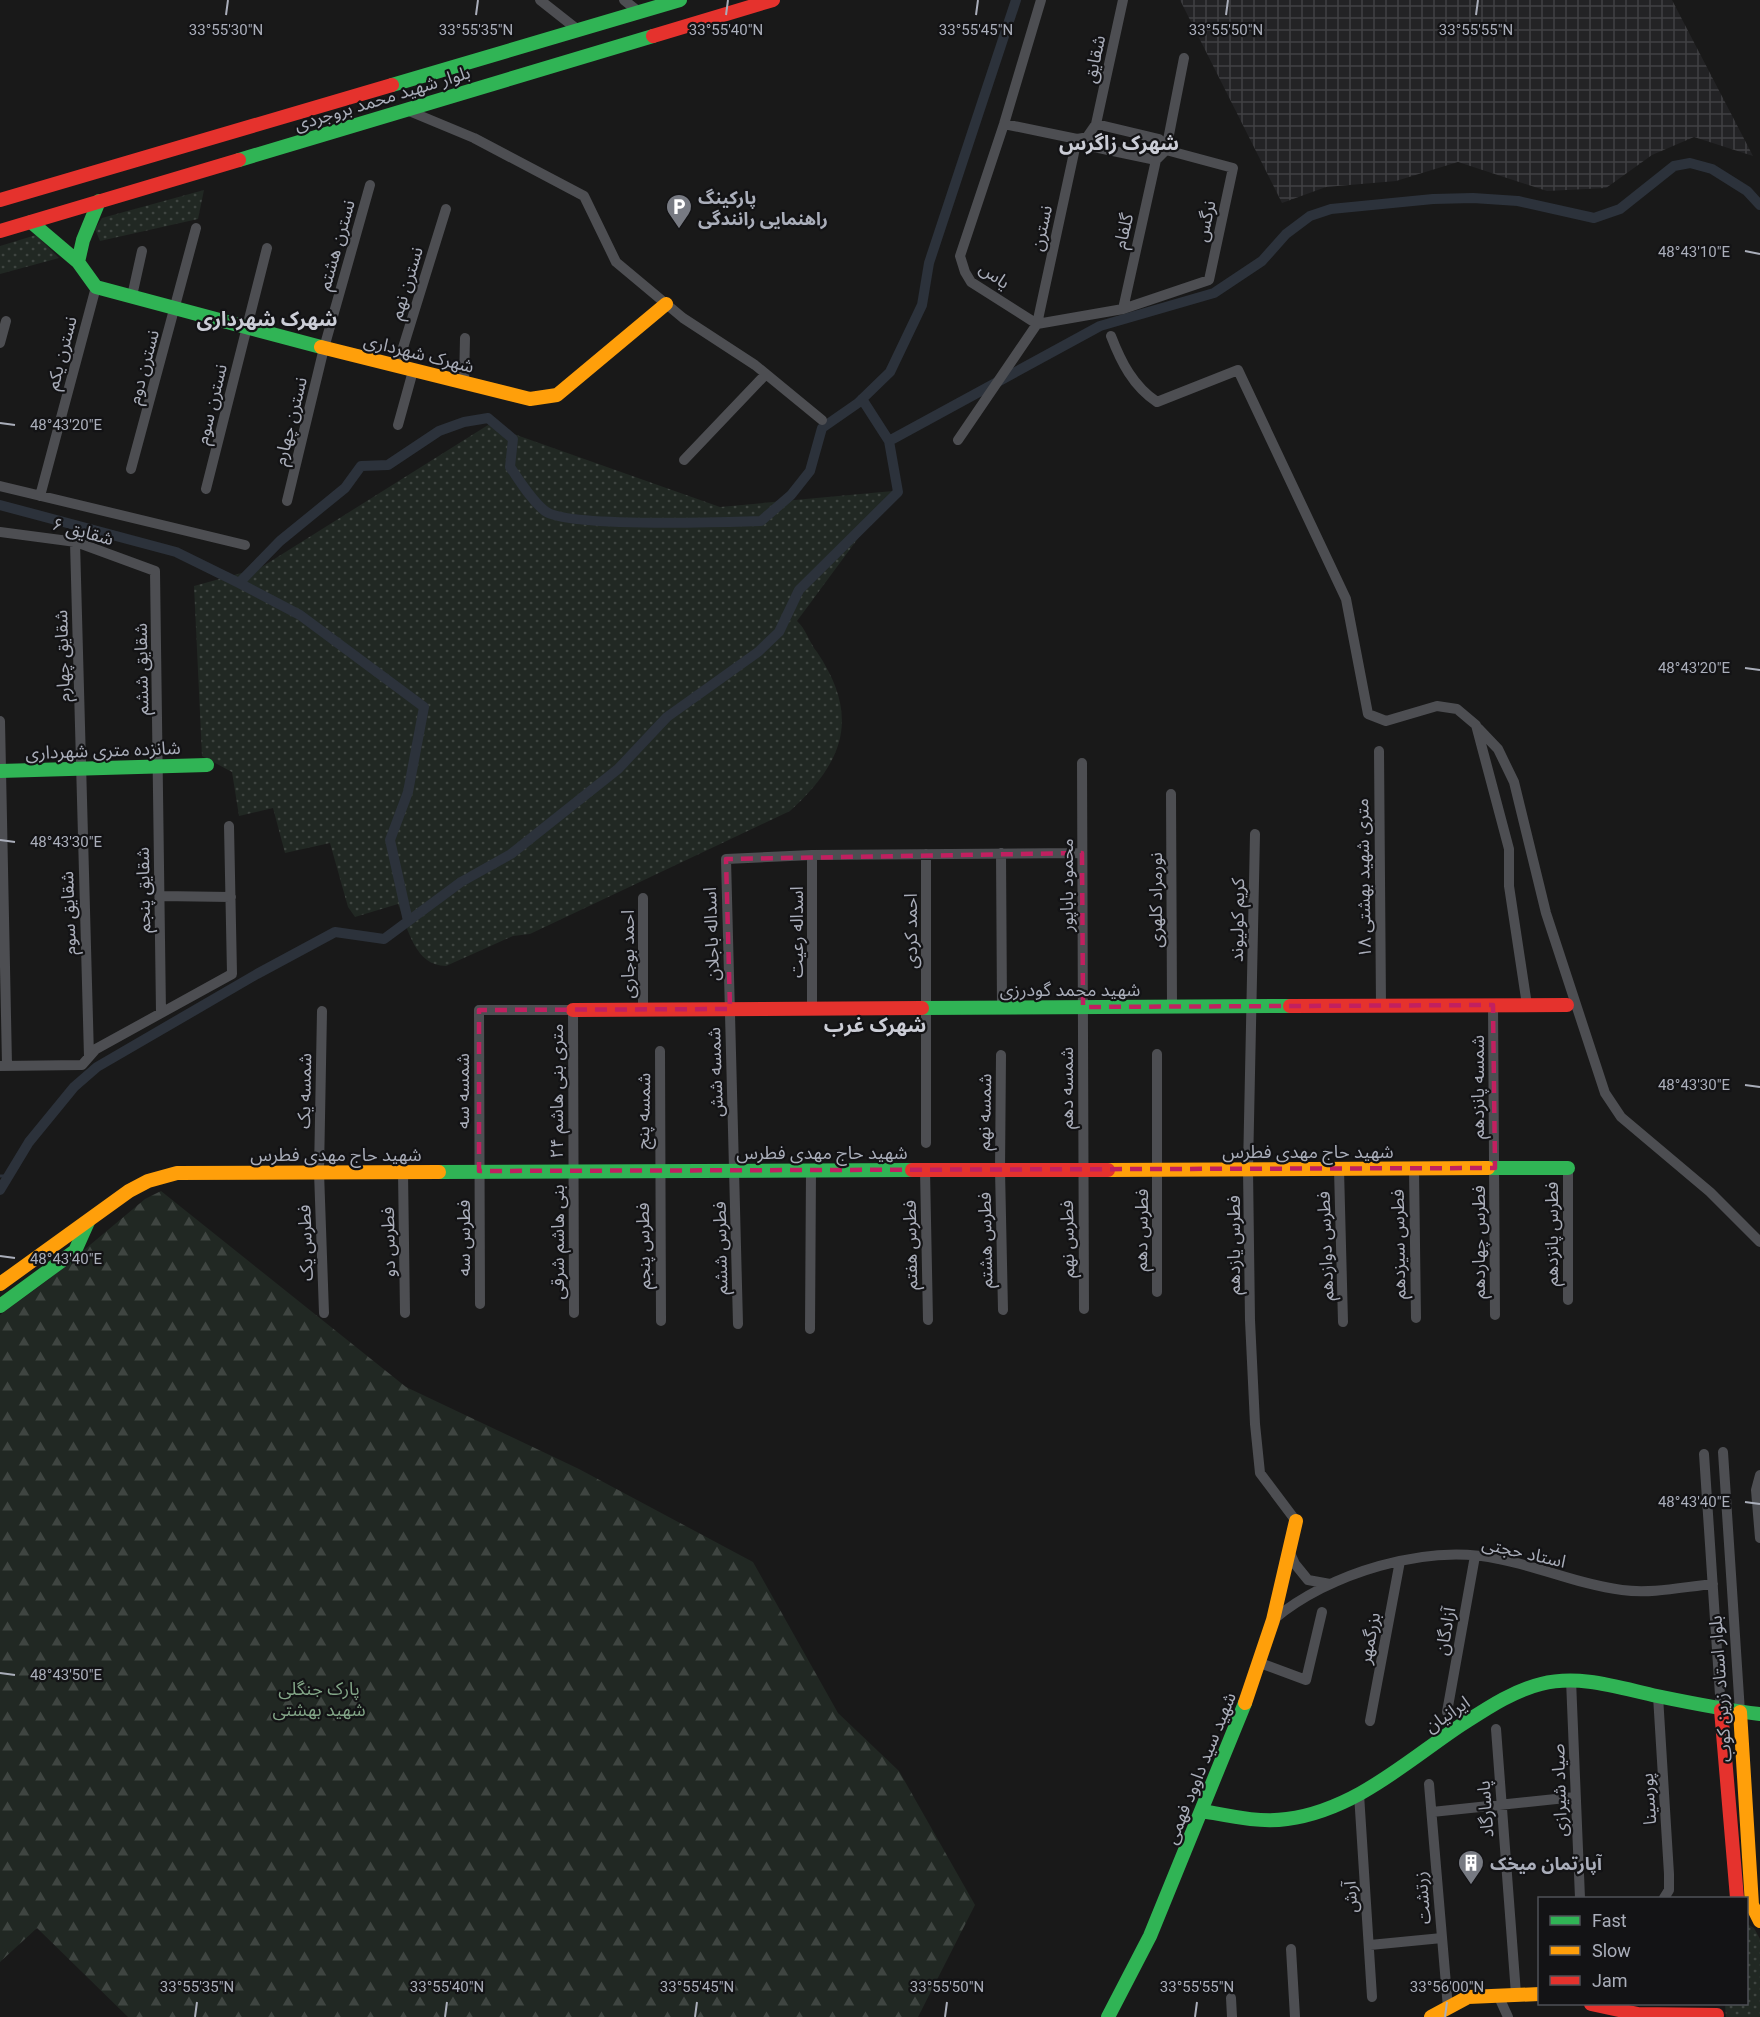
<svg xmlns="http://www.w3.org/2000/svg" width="1760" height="2017" font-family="Roboto,'Noto Sans Arabic',sans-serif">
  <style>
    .industrial { fill: url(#industrial-grid) }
    .grass { fill: url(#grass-dots) }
    .forest { fill: url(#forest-firs) }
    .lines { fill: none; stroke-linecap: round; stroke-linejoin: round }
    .stream { stroke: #2c323b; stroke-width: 3 }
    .canal { stroke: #2c323b; stroke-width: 10 }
    .street { stroke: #4d4e52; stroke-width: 10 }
    .fast { stroke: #30b455; stroke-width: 14 }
    .slow { stroke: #ff9f0a; stroke-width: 14 }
    .jam { stroke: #e5322d; stroke-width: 14 }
    .marked { fill: none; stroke: #c12060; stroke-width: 4.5; stroke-dasharray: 12 8; stroke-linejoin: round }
    .ticks { fill: none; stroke: #aaaeba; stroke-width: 2 }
    .labels { text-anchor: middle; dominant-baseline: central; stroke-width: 4.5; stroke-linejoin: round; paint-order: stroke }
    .street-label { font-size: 18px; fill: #aaaeba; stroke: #131315 }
    .poi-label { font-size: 18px; font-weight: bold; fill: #aaaeba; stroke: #131315; text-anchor: start }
    .park-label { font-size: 18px; fill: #82a587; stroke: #131315 }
    .neighbourhood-label { font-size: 20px; font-weight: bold; fill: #cbcdd6; stroke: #131315 }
    .ticks-label { font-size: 15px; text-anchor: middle; fill: #aaaeba; stroke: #131315; stroke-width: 4.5; stroke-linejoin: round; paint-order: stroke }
  </style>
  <defs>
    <pattern id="industrial-grid" width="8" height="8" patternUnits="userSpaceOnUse" patternTransform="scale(1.5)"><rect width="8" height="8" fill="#232325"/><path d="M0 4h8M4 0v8" fill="none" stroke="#404043"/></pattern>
    <pattern id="grass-dots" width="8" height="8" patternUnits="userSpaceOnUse" patternTransform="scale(1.5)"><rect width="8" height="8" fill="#212823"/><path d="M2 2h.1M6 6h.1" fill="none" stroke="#3f4541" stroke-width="1.8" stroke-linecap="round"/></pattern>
    <pattern id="forest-firs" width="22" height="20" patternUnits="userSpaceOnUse" patternTransform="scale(1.5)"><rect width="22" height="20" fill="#212823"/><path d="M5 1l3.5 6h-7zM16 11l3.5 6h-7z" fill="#3f4541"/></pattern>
  </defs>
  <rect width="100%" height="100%" fill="#191919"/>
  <path class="industrial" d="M1180 0H1672L1753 156 1694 137 1652 155 1606 188 1547 191 1458 162 1396 181 1326 187 1282 203Z"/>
  <path class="grass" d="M204 190 198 219 100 241 95 229 102 218Z
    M36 235 59 258 0 274V246Z
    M488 425 720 507 893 491 797 621C806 629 809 642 817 652 860 716 845 761 790 811L530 934 513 936 446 966C415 966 408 929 398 904L355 917 348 907 330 843 285 853 273 808 239 816 232 772 202 756 194 586 260 568Z
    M1747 1924 1754 1928 1760 1939V2017H1726L1725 2004H1746Z"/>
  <path class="forest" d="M161 1191 406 1387 579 1469 753 1562 838 1713 899 1771 975 1905 918 2017H128L37 1928 0 1962V1315L48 1280 145 1199Z"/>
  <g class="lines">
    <path class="stream" d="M0 1176H8"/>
    <path class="canal" d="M862 399 889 441
      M0 505 176 552 239 583 280 541 345 488 361 466 388 465 439 431 464 422 488 418 513 439 510 467C520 481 531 500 545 511 567 528 726 522 761 521L791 495 810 471 822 428 858 403 890 372 922 305 929 263 1016 0
      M239 583 300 615 424 707 408 792 390 840 408 921
      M0 1190 29 1142 74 1087 97 1067 257 974 335 932 384 939 461 882 511 854 618 769 667 717 758 652 779 632 799 590 898 492 889 441 1100 326 1214 293 1262 261 1286 234 1310 216 1331 209 1433 199 1473 198 1518 201 1594 218 1620 209 1674 166 1690 163 1712 169 1747 191 1760 205"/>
    <path class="street" d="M540 0 578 30
      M624 0 639 12
      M1041 0 1004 124 960 256 965 272 971 282 1037 324 1123 309 1209 280 1233 168 1166 150 1184 58
      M409 111 474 138 584 196 616 262 683 318 755 365 822 420
      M1004 124 1077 139 1083 138
      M1096 124 1159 139 1166 150 1156 160 1094 147 1087 137Z
      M1096 124 1123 0
      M132 296 142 251
      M1123 309 1156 160
      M1111 336C1121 362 1133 386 1157 402L1238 370 1346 599 1368 714 1386 721 1437 706 1457 709 1476 725 1509 849V886L1527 1005
      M0 343 6 321
      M397 367 446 209
      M464 383 465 338
      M398 425 413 371
      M958 440 1037 324 1077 139
      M684 460 766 374
      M131 469 196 228
      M0 486 245 545
      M206 489 267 248
      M40 496 96 287
      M287 501 324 348 370 185
      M0 532 76 542 155 571 161 1013
      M75 542 89 1057
      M0 721 7 1065
      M1478 728 1498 749 1514 782 1546 913 1605 1093 1621 1117 1710 1192 1760 1242
      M1379 751 1381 1006
      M1082 763 1084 1309
      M1171 794 1172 1007
      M1255 834 1248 1169 1250 1320 1255 1424 1260 1473 1296 1521
      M1001 853 1002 1008
      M926 854V1143
      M812 855V1009
      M160 896 231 897
      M643 898V1010
      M1493 1005 1495 1315
      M322 1011 319 1172 324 1313
      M660 1051 661 1321
      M1001 1055 1000 1170 1003 1310
      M0 1066 82 1065 96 1049 232 974 229 826
      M1339 1169 1343 1322
      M1414 1169 1416 1318
      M925 1170 928 1320
      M403 1172 405 1313
      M1157 1292V1054
      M1568 1300V1168
      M480 1304 479 1010H573L574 1313
      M738 1324 726 859 812 855 1082 853
      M810 1329 811 1170
      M1723 1452 1740 1712
      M1704 1454 1721 1710
      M1760 1475 1756 1490 1760 1538
      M1290 1553 1295 1564 1308 1580 1330 1584
      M1273 1620C1328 1573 1427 1543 1499 1559 1541 1567 1580 1585 1622 1590 1652 1594 1683 1587 1713 1584
      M1260 1663 1306 1680 1322 1612
      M1571 1680 1580 1898
      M1658 1696 1669 1874V1890L1664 1898
      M1447 1712 1475 1556
      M1370 1721 1400 1561
      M1496 1729 1516 1994
      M1429 1784 1448 2008
      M1359 1794 1372 1997
      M1432 1812 1575 1797
      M1370 1945 1442 1938
      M1291 1949 1295 2017
      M1498 1995 1508 2017
      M1231 1998 1232 2017"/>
    <path class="fast" d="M392 85 680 0
      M239 160 653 36
      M31 222 78 262 96 287 321 347
      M78 262 83 240 99 201
      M0 771 207 765
      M922 1008 1290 1006
      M1488 1168H1568
      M439 1172 912 1170
      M0 1306 75 1251 88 1222
      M1202 1811C1230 1816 1259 1823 1287 1819 1355 1810 1407 1761 1461 1725 1486 1709 1512 1691 1541 1684 1580 1674 1620 1688 1657 1696 1691 1703 1725 1710 1760 1714
      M1108 2017 1150 1936 1245 1703"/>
    <path class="slow" d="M321 347 530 399 557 395 666 304
      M1108 1170 1488 1168
      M0 1284 129 1191 148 1181 177 1173 439 1172
      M1245 1703 1273 1620 1296 1521
      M1740 1712 1752 1905 1760 1921
      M1431 2017 1468 1997 1540 1994"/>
    <path class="jam" d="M653 36 773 0
      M0 200 392 85
      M0 231 239 160
      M1290 1006 1567 1005
      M573 1010 922 1008
      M912 1170H1108
      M1721 1710 1737 1898
      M1591 2004 1638 2014 1717 2015"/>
  </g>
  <path class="marked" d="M1082 853 1083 1007 1493 1005 1495 1168 479 1171V1010L730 1009 726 859Z"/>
  <path class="ticks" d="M226 15 228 0M476 15 478 0M726 15 728 0M976 15 978 0M1226 15 1228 0M1476 15 1478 0M1745 251 1760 254M0 423 15 425M1745 668 1760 670M0 840 15 842M1745 1085 1760 1087M0 1256 15 1258M1745 1502 1760 1504M0 1673 15 1675M195 2017 197 2002M445 2017 447 2002M695 2017 697 2002M945 2017 947 2002M1195 2017 1197 2002M1445 2017 1447 2002"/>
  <defs>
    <symbol id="parking-pin" viewBox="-11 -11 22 30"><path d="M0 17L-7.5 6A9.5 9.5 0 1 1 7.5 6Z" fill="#777a82" stroke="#131315"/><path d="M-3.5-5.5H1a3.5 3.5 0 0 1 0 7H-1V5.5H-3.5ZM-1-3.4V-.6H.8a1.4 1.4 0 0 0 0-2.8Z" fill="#fff"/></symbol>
    <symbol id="building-pin" viewBox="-11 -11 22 30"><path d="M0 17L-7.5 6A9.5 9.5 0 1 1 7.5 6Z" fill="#777a82" stroke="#131315"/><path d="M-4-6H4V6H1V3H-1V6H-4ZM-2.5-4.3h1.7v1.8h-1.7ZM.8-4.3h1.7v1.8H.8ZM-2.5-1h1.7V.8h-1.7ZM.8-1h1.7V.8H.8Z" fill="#fff"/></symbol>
  </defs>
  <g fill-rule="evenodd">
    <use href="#parking-pin" x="664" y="192" width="30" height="40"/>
    <use href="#building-pin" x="1456" y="1848" width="30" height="40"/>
  </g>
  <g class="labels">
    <g class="street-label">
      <text transform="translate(1094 59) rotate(-78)">شقایق</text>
      <text transform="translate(382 98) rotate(-17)">بلوار شهید محمد بروجردی</text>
      <text transform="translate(1205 221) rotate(-78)">نرگس</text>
      <text transform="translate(1041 228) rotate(-78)">نسترن</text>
      <text transform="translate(1123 231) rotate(-77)">گلفام</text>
      <text transform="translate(336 245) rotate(-74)">نسترن هشتم</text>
      <text transform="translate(995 275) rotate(36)">یاس</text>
      <text transform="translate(406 283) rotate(-73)">نسترن نهم</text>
      <text transform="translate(61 353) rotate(-75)">نسترن یکم</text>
      <text transform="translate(419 353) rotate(14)">شهرک شهرداری</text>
      <text transform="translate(143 367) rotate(-75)">نسترن دوم</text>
      <text transform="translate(211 404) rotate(-76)">نسترن سوم</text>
      <text transform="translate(290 421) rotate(-76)">نسترن چهارم</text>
      <text transform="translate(83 531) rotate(15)">شقایق ۶</text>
      <text transform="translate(62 656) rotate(-92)">شقایق چهارم</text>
      <text transform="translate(141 669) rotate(-91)">شقایق ششم</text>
      <text transform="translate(103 750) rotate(-2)">شانزده متری شهرداری</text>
      <text transform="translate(1363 878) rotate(-91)">۱۸ متری شهید بهشتی</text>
      <text transform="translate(1066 885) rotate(-90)">محمود باباپور</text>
      <text transform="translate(143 890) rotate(-91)">شقایق پنجم</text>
      <text transform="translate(1155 900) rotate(-90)">نورمراد کلهری</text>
      <text transform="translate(68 913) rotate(-92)">شقایق سوم</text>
      <text transform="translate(1237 920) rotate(-89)">کریم کولیوند</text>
      <text transform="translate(910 931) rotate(-90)">احمد کردی</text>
      <text transform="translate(796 932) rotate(-90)">اسداله رعیت</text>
      <text transform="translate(711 934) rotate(-92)">اسداله باجلان</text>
      <text transform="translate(627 954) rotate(-90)">احمد بوجاری</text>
      <text x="1070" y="989">شهید محمد گودرزی</text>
      <text transform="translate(715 1072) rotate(-92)">شمسه شش</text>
      <text transform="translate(1477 1087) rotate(-90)">شمسه پانزدهم</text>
      <text transform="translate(1066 1088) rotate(-90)">شمسه دهم</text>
      <text transform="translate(304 1091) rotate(-89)">شمسه یک</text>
      <text transform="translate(462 1091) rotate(-90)">شمسه سه</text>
      <text transform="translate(556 1091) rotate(-90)">۲۴ متری بنی هاشم</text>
      <text transform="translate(643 1111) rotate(-89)">شمسه پنج</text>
      <text transform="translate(984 1112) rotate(-89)">شمسه نهم</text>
      <text x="1308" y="1151">شهید حاج مهدی فطرس</text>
      <text x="822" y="1152">شهید حاج مهدی فطرس</text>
      <text x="336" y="1154">شهید حاج مهدی فطرس</text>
      <text transform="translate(1141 1230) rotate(-89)">فطرس دهم</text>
      <text transform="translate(1551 1234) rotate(-90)">فطرس پانزدهم</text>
      <text transform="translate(463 1238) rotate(-90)">فطرس سه</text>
      <text transform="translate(1067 1239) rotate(-91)">فطرس نهم</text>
      <text transform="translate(985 1240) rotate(-91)">فطرس هشتم</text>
      <text transform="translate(388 1242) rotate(-91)">فطرس دو</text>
      <text transform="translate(557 1242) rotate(-90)">بنی هاشم شرقی</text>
      <text transform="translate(1478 1242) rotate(-90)">فطرس چهاردهم</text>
      <text transform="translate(305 1243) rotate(-92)">فطرس یک</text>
      <text transform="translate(1398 1244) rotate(-91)">فطرس سیزدهم</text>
      <text transform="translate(910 1245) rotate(-91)">فطرس هفتم</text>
      <text transform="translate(1233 1245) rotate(-90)">فطرس یازدهم</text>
      <text transform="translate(643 1246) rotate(-91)">فطرس پنجم</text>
      <text transform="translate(1325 1246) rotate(-92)">فطرس دوازدهم</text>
      <text transform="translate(720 1248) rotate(-91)">فطرس ششم</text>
      <text transform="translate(1524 1552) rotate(13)">استاد حجتی</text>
      <text transform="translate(1445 1631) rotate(-80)">آزادگان</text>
      <text transform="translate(1369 1638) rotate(-79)">بزرگمهر</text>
      <text transform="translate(1720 1689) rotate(-94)">بلوار استاد زرین کوب</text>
      <text transform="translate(1447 1714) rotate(-34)">ایرانیان</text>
      <text transform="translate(1200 1768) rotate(-68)">شهید سید داوود فهمی</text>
      <text transform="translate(1559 1790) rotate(-92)">صیاد شیرازی</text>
      <text transform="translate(1648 1799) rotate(-94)">پورسینا</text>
      <text transform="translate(1485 1809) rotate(-94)">پاسارگاد</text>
      <text transform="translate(1350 1897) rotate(-94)">آرش</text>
      <text transform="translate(1422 1898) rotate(-95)">زرتشت</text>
    </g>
    <g class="poi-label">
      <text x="698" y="197">پارکینگ<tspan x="698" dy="21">راهنمایی رانندگی</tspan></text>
      <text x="1490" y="1863">آپارتمان میخک</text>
    </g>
    <g class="park-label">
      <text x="319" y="1688">پارک جنگلی<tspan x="319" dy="21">شهید بهشتی</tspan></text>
    </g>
    <g class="neighbourhood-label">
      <text x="1119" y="143">شهرک زاگرس</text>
      <text x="267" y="319">شهرک شهرداری</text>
      <text x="875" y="1025">شهرک غرب</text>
    </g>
  </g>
  <g class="ticks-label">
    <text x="226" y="35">33°55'30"N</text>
    <text x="476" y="35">33°55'35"N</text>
    <text x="726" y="35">33°55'40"N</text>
    <text x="976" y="35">33°55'45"N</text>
    <text x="1226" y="35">33°55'50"N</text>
    <text x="1476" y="35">33°55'55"N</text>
    <text x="1694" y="257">48°43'10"E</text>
    <text x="66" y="430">48°43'20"E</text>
    <text x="1694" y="673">48°43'20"E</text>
    <text x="66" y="847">48°43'30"E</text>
    <text x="1694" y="1090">48°43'30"E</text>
    <text x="66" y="1264">48°43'40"E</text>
    <text x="1694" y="1507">48°43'40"E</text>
    <text x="66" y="1680">48°43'50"E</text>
    <text x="197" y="1992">33°55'35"N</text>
    <text x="447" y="1992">33°55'40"N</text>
    <text x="697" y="1992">33°55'45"N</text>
    <text x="947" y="1992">33°55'50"N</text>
    <text x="1197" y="1992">33°55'55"N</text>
    <text x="1447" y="1992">33°56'00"N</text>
  </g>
  <rect x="1538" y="1897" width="210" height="108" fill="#131315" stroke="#4f5157" stroke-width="1.5"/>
  <rect x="1550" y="1916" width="30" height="9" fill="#30b455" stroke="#4f5157" stroke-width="1.5"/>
  <text x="1592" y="1927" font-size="18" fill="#aaaeba">Fast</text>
  <rect x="1550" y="1946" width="30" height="9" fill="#ff9f0a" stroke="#4f5157" stroke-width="1.5"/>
  <text x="1592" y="1957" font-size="18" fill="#aaaeba">Slow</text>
  <rect x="1550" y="1976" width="30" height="9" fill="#e5322d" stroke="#4f5157" stroke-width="1.5"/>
  <text x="1592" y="1987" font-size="18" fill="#aaaeba">Jam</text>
</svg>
